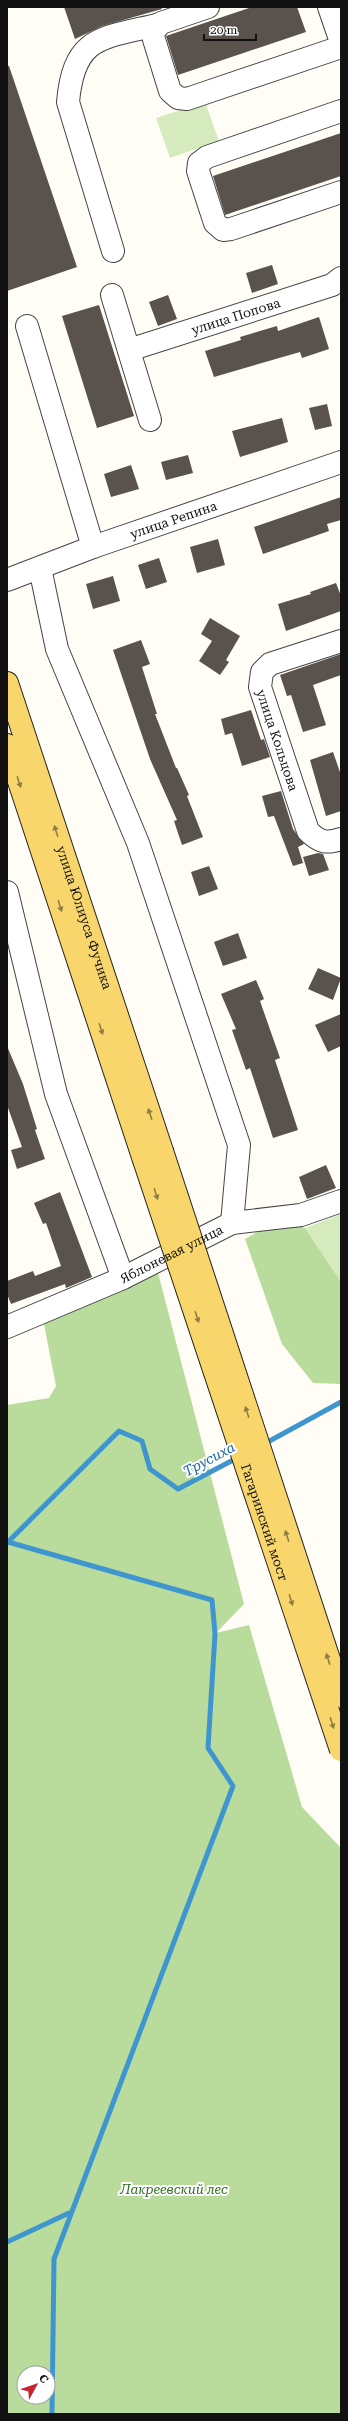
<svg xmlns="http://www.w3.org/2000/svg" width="348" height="2421" font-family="'Roboto Serif',serif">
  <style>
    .green { fill: #d5ebbd }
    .forest { fill: #b9dc9c; fill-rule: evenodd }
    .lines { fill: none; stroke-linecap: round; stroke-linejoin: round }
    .stream { stroke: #3f96cf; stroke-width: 5 }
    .building { fill: #5a524d }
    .minor-casing { stroke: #444; stroke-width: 24 }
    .major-casing { stroke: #222; stroke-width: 24 }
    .minor { stroke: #fff; stroke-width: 22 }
    .major { stroke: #f9d66b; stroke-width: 22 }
    .major-bridge-casing { stroke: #222; stroke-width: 24; stroke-linecap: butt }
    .major-bridge { stroke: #f9d66b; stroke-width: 22 }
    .oneway { fill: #917d42 }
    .labels { text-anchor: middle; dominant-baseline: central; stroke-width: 4; stroke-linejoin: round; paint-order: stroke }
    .street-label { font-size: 13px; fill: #111; stroke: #fff }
    .park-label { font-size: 13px; font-style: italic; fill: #2f6b1f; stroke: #fff }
    .water-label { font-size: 14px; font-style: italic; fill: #1768a6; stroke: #fff }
  </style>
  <rect width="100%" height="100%" fill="#fffdf5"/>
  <path class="green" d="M205 102 219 141 170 158 156 118Z
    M341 1214V1282L305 1228Z"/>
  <path class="forest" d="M280 1219 305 1228 341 1282V1384L313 1383 282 1344 245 1239Z
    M156 1265 244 1604 216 1633 249 1625 302 1807 341 1848V2414H7V1405L49 1398 56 1386 43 1319ZM24 2373H48V2397H24Z"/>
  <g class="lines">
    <path class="stream" d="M264 1444 341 1402
      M8 1542 212 1600 215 1634 208 1748 233 1786 54 2259 52 2414
      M7 1543 119 1431 142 1441 150 1469 178 1489 237 1458
      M7 2242 69 2213"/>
  </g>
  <path class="building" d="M64 7H161L162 9 102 26 75 39Z
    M252 7H297L306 32 178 75 166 36Z
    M7 66H9L77 267 7 291Z
    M341 133V176L225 215 213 176Z
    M272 265 278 284 252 293 246 273Z
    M168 295 177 319 158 326 149 302Z
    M99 305 134 416 97 428 62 316Z
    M319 317 329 349 302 358 300 352 214 377 205 351 241 340 240 337 277 326 278 331Z
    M327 404 332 426 315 430 309 408Z
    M282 418 288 442 240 457 232 431Z
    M188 455 193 473 166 480 161 462Z
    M131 465 139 489 111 497 104 474Z
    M341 497V520L327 524 329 531 263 554 254 527Z
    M218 539 225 565 197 573 190 547Z
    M159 558 167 582 146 589 138 565Z
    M113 576 120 601 93 609 86 584Z
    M336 583 341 596V611L286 631 278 604 311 594 310 592Z
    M210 618 240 636 226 660 229 662 220 675 199 661 212 641 201 634Z
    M141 640 150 664 142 667 157 714H155L176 768H177L189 795 187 796 203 837 182 845 174 821 177 820 150 759 113 650Z
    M341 654V675L313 685 326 725 303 732 291 695 287 696 280 675Z
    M251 710 261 740 264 739 270 757 242 766 232 733 225 735 221 719Z
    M333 752 341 775V811L326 816 310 760Z
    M281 791 293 829 304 844 298 847 303 863 293 866 274 816 268 817 262 796Z
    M318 853 323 854 329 870 309 876 303 857Z
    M209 866 218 889 199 896 191 872Z
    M238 933 247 958 223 966 214 942Z
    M318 968 341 978 333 1000 308 989Z
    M256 980 264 999 260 1001 280 1058 275 1060 298 1130 273 1138 250 1068 246 1070 232 1030 236 1029 221 994Z
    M341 1014V1046L328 1052 315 1025Z
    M7 1046 23 1084 37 1129 35 1130 45 1159 17 1169 11 1150 22 1147 7 1105Z
    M326 1165 336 1188 307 1199 299 1177Z
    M60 1192 92 1277 66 1288 65 1284 11 1304 7 1294V1281L33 1271 35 1276 61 1266 46 1223 43 1224 34 1203Z"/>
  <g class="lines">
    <defs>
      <g id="minor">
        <path d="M208 7 161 23 152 33 170 91 178 98 187 99 341 47"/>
        <path d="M329 7 341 42"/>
        <path d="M341 111 207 157 199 163 198 171 215 223 223 230 231 229 341 192"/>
        <path d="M113 251 68 102C74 36 101 38 157 25"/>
        <path d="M112 295 150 420"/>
        <path d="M27 326 93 547"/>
        <path id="s1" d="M129 350 332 285 341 278"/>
        <path d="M40 568 57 649 138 843 239 1145 232 1223"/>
        <path id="s2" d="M7 580 93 547 341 462"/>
        <path id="s3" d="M341 641 270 664 262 672 260 687 308 831C319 842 326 844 341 839"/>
        <path d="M7 892 56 1094 123 1278"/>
        <path id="s4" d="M7 1327 123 1278 232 1223 301 1215 341 1201"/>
      </g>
      <g id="major">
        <path id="s5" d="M7 683 162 1151"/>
        <path d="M7 745 143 1157"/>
      </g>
    </defs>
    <use href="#minor" class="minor-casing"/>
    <use href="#major" class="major-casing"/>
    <use href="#minor" class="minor"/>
    <use href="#major" class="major"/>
    <defs>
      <g id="major-bridge">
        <path d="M162 1151 341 1696"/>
        <path id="s6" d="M143 1157 341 1750"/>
      </g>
    </defs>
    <use href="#major-bridge" class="major-bridge-casing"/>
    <use href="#major-bridge" class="major-bridge"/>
  </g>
  <defs><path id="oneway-solid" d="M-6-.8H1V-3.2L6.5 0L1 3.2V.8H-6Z"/></defs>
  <g class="oneway">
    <use href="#oneway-solid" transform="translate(19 782) rotate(72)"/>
    <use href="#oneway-solid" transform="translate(56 831) rotate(-108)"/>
    <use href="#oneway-solid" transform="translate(60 906) rotate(72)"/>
    <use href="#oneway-solid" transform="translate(101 1029) rotate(72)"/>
    <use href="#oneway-solid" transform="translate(150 1114) rotate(-108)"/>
    <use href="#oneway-solid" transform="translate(156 1194) rotate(72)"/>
    <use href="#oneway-solid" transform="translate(197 1317) rotate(72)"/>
    <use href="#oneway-solid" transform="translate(247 1412) rotate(-108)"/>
    <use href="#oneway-solid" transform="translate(287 1536) rotate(-108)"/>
    <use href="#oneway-solid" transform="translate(291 1600) rotate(72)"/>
    <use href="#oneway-solid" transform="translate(328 1659) rotate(-108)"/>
    <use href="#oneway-solid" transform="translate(332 1723) rotate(72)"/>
  </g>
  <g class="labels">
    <g class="street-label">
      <text stroke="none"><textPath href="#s1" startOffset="112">улица Попова</textPath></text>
      <text stroke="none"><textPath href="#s2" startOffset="177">улица Репина</textPath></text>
      <text stroke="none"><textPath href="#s3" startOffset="157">улица Кольцова</textPath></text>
      <text stroke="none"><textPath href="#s5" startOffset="247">улица Юлиуса Фучика</textPath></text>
      <text stroke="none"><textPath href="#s4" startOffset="180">Яблоневая улица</textPath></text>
      <text stroke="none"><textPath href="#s6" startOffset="385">Гагаринский мост</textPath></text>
    </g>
    <g class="park-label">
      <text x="174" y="2189">Лакреевский лес</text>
    </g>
    <g class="water-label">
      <text transform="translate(209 1459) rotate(-28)">Трусиха</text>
    </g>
  </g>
  <rect width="348" height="2421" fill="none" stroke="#111111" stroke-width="16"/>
  <g transform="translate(36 2385) rotate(50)"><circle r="19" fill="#ffffff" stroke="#a0a0a0"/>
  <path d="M0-3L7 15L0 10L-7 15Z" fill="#c4262e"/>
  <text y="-6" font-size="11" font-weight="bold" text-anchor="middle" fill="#111111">С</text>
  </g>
  <path d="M204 34v6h52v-6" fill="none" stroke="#111111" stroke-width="2"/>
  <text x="210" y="34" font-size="12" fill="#111111" stroke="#ffffff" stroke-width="3" paint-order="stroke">20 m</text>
</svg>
